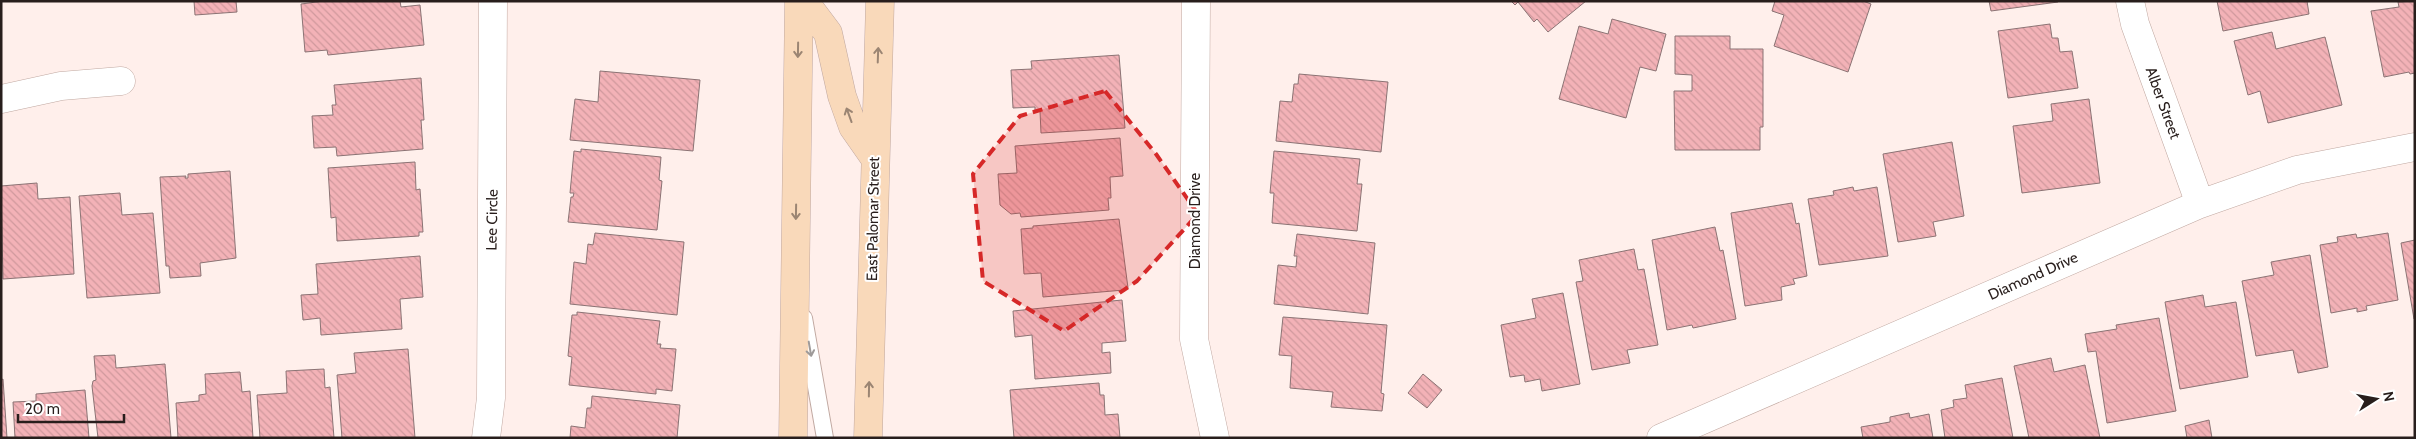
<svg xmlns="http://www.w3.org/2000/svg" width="2416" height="439" font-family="Cabin,sans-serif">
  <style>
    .building { fill: url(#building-back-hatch); stroke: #8b7374 }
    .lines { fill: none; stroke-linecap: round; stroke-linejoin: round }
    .lane-casing { stroke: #c0a8a1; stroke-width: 18 }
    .street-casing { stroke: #c0a8a1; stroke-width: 29 }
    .secondary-casing { stroke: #c0a8a1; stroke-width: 29 }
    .lane { stroke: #fff; stroke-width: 16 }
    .street { stroke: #fff; stroke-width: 28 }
    .secondary { stroke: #f9d9ba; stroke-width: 28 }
    .oneway { stroke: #9b8573 }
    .oneway2 { stroke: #9e9a99 }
    .marked { fill: #d62828; fill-opacity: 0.2; stroke: #d62828; stroke-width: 4; stroke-dasharray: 10 6; stroke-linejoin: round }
    .labels { text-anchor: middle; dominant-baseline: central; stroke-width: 4; stroke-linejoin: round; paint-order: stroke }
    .street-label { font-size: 15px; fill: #281e1c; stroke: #fff }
  </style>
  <defs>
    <pattern id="building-back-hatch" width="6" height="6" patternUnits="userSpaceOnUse" patternTransform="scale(1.25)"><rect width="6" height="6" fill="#f3b2b7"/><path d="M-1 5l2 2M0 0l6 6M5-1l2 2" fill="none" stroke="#d0999d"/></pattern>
  </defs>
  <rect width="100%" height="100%" fill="#ffefeb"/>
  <path class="building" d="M194 1H236L237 12 195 15Z
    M324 1H400L401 7 420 5 424 45 328 55 327 50 305 52 301 4Z
    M1511 1H1586L1548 32 1537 19 1534 22 1518 2 1515 5Z
    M1775 1H1863L1871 4 1848 72 1774 46 1784 15 1772 11Z
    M1989 1H2057L2058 2 1991 11Z
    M2217 1H2307L2309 14 2223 31Z
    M2415 1V73L2410 74 2409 72 2384 77 2371 11 2399 7 2398 2Z
    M1612 19 1666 34 1656 71 1640 67 1626 118 1559 99 1579 26 1608 34Z
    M2050 24 2052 38H2058L2060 52 2072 51 2078 88 2008 98 1998 31Z
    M2272 32 2276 49 2325 37 2342 105 2268 123 2260 91 2248 95 2234 41Z
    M1675 36H1730V49H1763V127H1760V150H1675L1674 91H1692V75L1675 74Z
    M1119 55 1125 128 1041 133 1040 111 1035 112V107L1013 108 1011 70 1032 69 1031 61Z
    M600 71 700 80 693 151 570 140 575 99 598 102Z
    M1299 74 1388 82 1381 152 1276 141 1280 101 1292 102 1294 84H1298Z
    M421 78 424 120H421L423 149 337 156 336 147 314 148 312 116 333 115 332 105H336L334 85Z
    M2089 99 2100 183 2022 193 2013 126 2053 121 2051 104Z
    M1120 138 1123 176 1110 177 1111 198H1108L1109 210 1021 217 1020 213 1011 214 1000 205 998 174 1017 173 1015 146Z
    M1952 142 1964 216 1933 222 1936 236 1898 242 1883 154Z
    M581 149 661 157 659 180 662 181 657 230 568 222 571 197H573L574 193H570L574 151 581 152Z
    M1274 151 1360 159 1357 184H1362L1357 231 1272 223 1274 193H1270Z
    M415 162 416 190 420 189 423 232H419V236L337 241 336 217 331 218 328 168Z
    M230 171 236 258 200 263 201 276 170 278 169 266H166L160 177 186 176 185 178H188V174Z
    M37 183 38 199 70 197 74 274 3 279 1 186Z
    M1853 187 1854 191 1877 187 1888 256 1819 265 1808 199 1834 195 1833 191Z
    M120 193 122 215 153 213 160 293 87 298 79 196Z
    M1792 203 1796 224 1799 223 1807 276 1793 279 1795 284 1781 287 1782 300 1745 306 1731 213Z
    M1119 219 1128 288 1124 290 1043 297 1041 273 1024 274 1021 229 1033 228V226Z
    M1715 227 1720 251 1723 250 1736 319 1693 328 1692 325 1667 330 1652 240Z
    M595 233 684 242 677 315 570 304 574 262 586 264 588 244 593 245Z
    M2388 233 2398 300 2366 306 2367 310 2357 312V308L2331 313 2320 245 2338 242 2337 237 2356 234 2357 238Z
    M1297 234 1375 243 1368 314 1274 304 1278 265 1296 267 1297 256H1294Z
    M2415 240V319H2414L2401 243Z
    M1634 249 1638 270 1644 269 1658 345 1627 350 1630 363 1592 370 1576 282 1583 281 1579 260Z
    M2310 255 2328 367 2298 373 2293 350 2256 356 2242 281 2274 275 2271 262Z
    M420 256 423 297 400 299 402 329 321 335 320 318 303 320 301 295 318 294 316 264Z
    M1563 293 1580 384 1542 391 1540 379 1525 382 1524 375 1510 377 1501 325 1536 318 1532 299Z
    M2203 295 2205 307 2236 302 2248 377 2180 389 2165 302Z
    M1122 300 1126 341 1102 343V353L1110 352 1111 373 1035 379 1032 335 1015 337 1013 311Z
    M577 312 660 321 657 344H661L660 348 676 349 672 391 656 389V394L569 385 572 357 568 356 572 315H577Z
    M1283 317 1387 325 1381 393 1384 394 1382 411 1331 407 1333 392 1290 388 1292 356 1279 355Z
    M2159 318 2176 411 2107 423 2096 351 2088 352 2085 334 2117 329 2116 325Z
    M408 349 415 438H342L337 375 356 373 354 353Z
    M115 355 116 368 165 364 171 438H98L92 386 93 381 96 380 94 356Z
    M2051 358 2054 372 2085 365 2100 438H2029L2014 366Z
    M324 369 325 388 330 387 334 438H260L257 395 287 393 286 371Z
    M240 372 242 392 250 391 253 438H178L176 403 199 401V395L206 394 205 374Z
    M1423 374 1442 390 1427 408 1408 393Z
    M2002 378 2013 438H1945L1941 410 1954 407 1953 400 1967 398 1965 385Z
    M3 379 7 438H1V380Z
    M1099 383 1100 395H1104L1105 415 1118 414 1120 438H1014L1010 390Z
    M85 390 89 438H15L13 402 36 401V394Z
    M592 396 680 405 677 438H570L571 426 585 428 587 408H591Z
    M1909 413 1910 418 1929 414 1933 438H1863L1861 427 1890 422V417Z
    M2209 420 2212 438H2187L2185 426Z"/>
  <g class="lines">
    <defs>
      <path id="lane" d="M804 318 825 438"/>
      <path id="street" d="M1196 1 1194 339 1215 438
        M2130 1 2135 24 2200 204
        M1 99 61 86 121 81
        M486 438 491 398 493 1
        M1661 438 2200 204 2297 170 2415 147"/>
      <path id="secondary" d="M804 1 828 33 842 96 853 127 874 157
        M793 438 799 1
        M868 438 880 1"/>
    </defs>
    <use href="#lane" class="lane-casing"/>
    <use href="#street" class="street-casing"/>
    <use href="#secondary" class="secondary-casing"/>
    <use href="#lane" class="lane"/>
    <use href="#street" class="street"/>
    <use href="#secondary" class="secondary"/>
  </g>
  <defs><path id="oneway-shaft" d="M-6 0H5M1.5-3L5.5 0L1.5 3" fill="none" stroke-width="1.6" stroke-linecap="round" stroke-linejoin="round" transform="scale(1.25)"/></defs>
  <g class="oneway">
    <use href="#oneway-shaft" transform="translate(798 50) rotate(91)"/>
    <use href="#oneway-shaft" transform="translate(878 55) rotate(-88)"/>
    <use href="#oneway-shaft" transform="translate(849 115) rotate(-110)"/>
    <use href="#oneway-shaft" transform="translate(796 212) rotate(91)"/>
    <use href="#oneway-shaft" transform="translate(869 389) rotate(-89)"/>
  </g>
  <use class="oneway2" href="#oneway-shaft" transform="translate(810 349) rotate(80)"/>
  <path class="marked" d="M1105 91 1156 154 1198 214 1137 281 1064 331 983 281 973 174 1020 116Z"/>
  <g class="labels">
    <g class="street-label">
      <text transform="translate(2163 103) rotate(70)">Alber Street</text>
      <text transform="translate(873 219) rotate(-89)">East Palomar Street</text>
      <text transform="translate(492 220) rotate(-89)">Lee Circle</text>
      <text transform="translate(1195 221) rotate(-90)">Diamond Drive</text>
      <text transform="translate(2033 276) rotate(-24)">Diamond Drive</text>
    </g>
  </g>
  <rect width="2416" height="439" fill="none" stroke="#281e1c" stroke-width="5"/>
  <g transform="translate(2376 399) rotate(79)" stroke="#ffffff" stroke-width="4" paint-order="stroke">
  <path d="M0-4L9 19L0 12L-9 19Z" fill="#281e1c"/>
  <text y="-8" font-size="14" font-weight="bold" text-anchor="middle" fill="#281e1c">N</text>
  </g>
  <path d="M18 414v8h106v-8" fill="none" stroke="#281e1c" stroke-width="2.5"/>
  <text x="25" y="414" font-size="15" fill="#281e1c" stroke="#ffffff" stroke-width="4" paint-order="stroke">20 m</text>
</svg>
